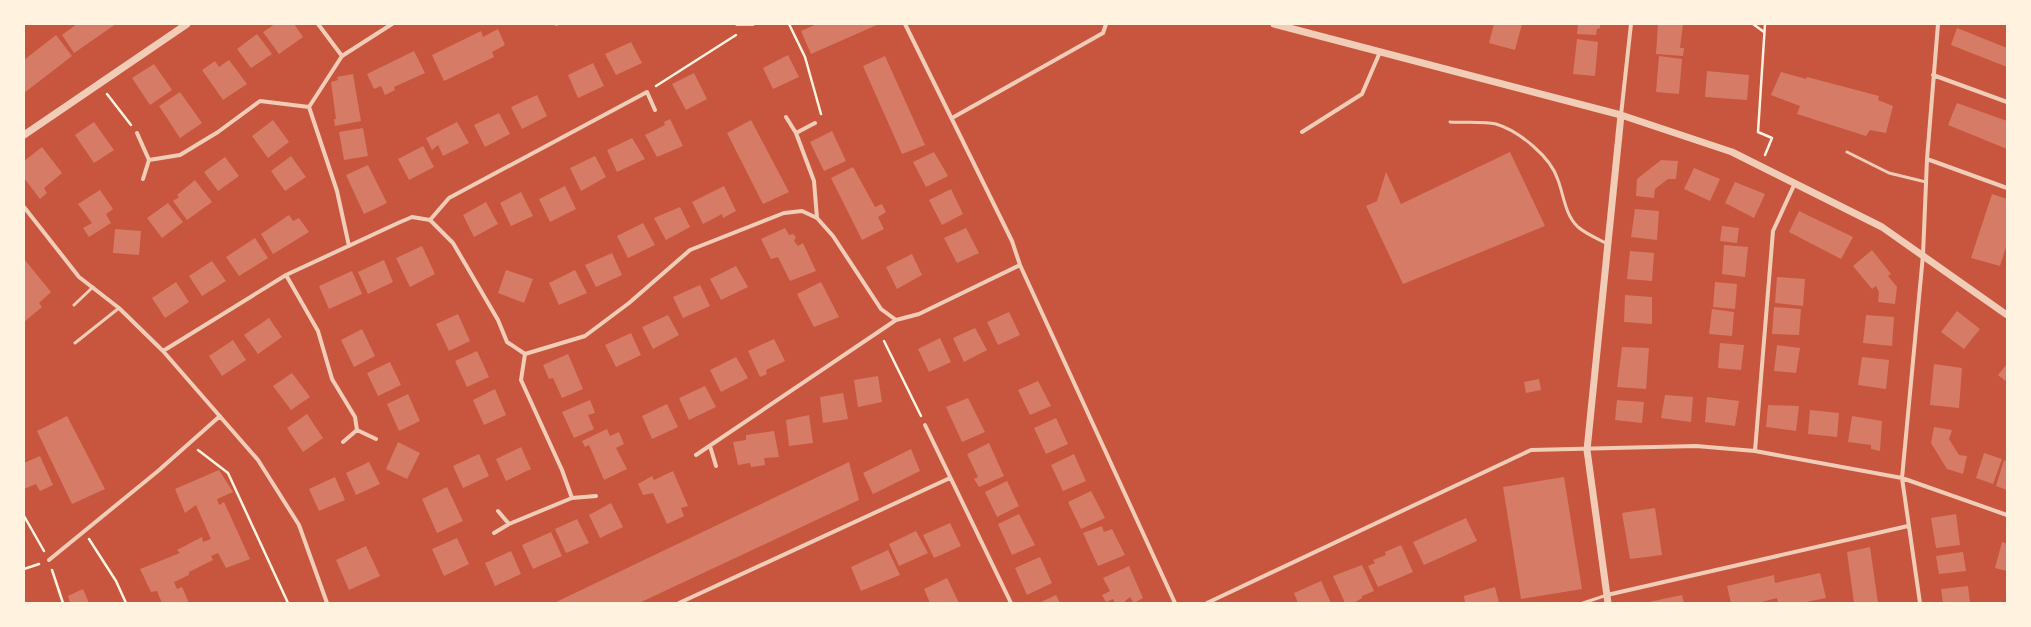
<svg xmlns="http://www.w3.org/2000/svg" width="2031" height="627" font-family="Figtree,sans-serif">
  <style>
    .building { fill: #d67c66 }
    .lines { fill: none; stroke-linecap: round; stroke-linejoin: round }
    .path { stroke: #fff3e0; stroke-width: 2.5 }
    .service { stroke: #f1ccb7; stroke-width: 3 }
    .minor { stroke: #f1ccb7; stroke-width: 4 }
    .tertiary { stroke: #f1ccb7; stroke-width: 7 }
  </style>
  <rect width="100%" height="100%" fill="#c8553d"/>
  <path class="building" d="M77 24H116L74 53 62 35Z
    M275 24H294L303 37 279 54 263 32Z
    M817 24H879L811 54 801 31Z
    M1494 24H1522L1515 50 1489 43Z
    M1578 24H1600V28L1597 29 1596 35 1577 34Z
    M1658 24H1683L1680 48H1684L1683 56 1656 54Z
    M1957 28 2007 48V67L1951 45Z
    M498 29 505 45 492 52 494 57 444 81 432 55 481 31 483 37Z
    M257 34 272 54 251 68 237 49Z
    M56 35 72 56 24 93V60Z
    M1577 39 1598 42 1595 76 1573 74Z
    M631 42 642 63 616 75 605 54Z
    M414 51 425 73 394 87 395 90 385 95 381 86 374 89 367 74Z
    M788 55 799 77 773 89 763 68Z
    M885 56 925 145 902 154 863 66Z
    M1659 56 1682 59 1679 94 1656 92Z
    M229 60 247 84 223 100 202 70 215 61 219 67Z
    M593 63 604 86 578 98 568 75Z
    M154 64 172 90 150 105 132 78Z
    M1707 71 1749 75 1747 100 1705 97Z
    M1781 72 1806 79 1807 77 1879 96 1878 100 1893 106 1886 133 1870 130 1866 136 1797 114 1800 106 1771 95Z
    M694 73 707 99 686 110 672 84Z
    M353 74 361 121 335 126 334 119H336L331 82 338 80 337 77Z
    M180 92 202 123 180 138 159 106Z
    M537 95 547 116 522 129 511 107Z
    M1957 103 2007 121V149L1948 125Z
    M499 113 510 134 485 147 474 125Z
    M670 119 683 146 657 157 645 135 665 125 664 122Z
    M273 120 289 142 268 158 252 136Z
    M751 120 789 192 763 204 727 133Z
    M94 122 114 150 94 163 75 135Z
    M457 122 469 143 443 156 438 145 432 150 426 138Z
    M363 128 368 156 344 160 339 132Z
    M832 131 846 161 824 171 810 142Z
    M632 138 645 159 617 172 607 150Z
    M423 146 434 167 409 180 398 159Z
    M42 147 62 173 44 188 47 193 40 199 24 178V161Z
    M934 152 948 176 926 187 913 162Z
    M1510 152 1545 226 1403 284 1366 206 1377 201 1386 172 1401 204Z
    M291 156 306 177 285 191 271 171Z
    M595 156 606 177 581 191 570 168Z
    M225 157 239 176 218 191 204 172Z
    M1661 160 1678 161 1676 179H1668L1655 189 1654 198 1636 196 1637 179Z
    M368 165 387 203 364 214 346 175Z
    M853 167 875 207 882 204 886 212 878 217 884 229 862 240 831 178Z
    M1694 168 1720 179 1710 201 1684 189Z
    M195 180 212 202 187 220 173 201 179 197 177 195Z
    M1735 182 1765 194 1754 218 1725 203Z
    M565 186 576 209 550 222 539 199Z
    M724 186 736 211 723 218 722 214 703 224 692 202Z
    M951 189 963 214 942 225 929 200Z
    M100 190 113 209 106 214 111 223 89 237 83 228 92 223 78 204Z
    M521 192 533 216 511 226 500 203Z
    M1992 194 2007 199V244L2000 266 1971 258Z
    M486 202 498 224 474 237 463 215Z
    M168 203 183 222 162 238 147 218Z
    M680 207 690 227 666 240 654 218Z
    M1635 209 1659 211 1657 240 1631 237Z
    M1799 211 1853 237 1841 259 1789 232Z
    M289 215 293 221 299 218 309 232 273 254 261 234Z
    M643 223 655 245 628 258 617 236Z
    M1722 226 1739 228 1737 243 1720 241Z
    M785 228 789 235 793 234 796 237 794 241 798 246 803 243 816 271 790 281 778 257 771 259 761 239Z
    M966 228 979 253 957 263 944 238Z
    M115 229 141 231 139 255 113 253Z
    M255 238 268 258 239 276 226 257Z
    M1724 245 1748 247 1745 277 1722 274Z
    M422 246 435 274 410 287 396 258Z
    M1872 250 1891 274 1888 276 1897 287 1895 304 1878 302 1879 292 1876 286 1872 289 1853 266Z
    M1630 251 1654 253 1652 281 1627 279Z
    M612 253 622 275 596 287 585 265Z
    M912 254 922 275 897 289 886 267Z
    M24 259 51 292 39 303 42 307 24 322Z
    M384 260 393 282 368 294 358 272Z
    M212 261 226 281 202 296 189 276Z
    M736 266 748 287 721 300 710 279Z
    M506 270 533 279 524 303 498 293Z
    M575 270 587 293 559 305 549 283Z
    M352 271 362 294 329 309 319 286Z
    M1777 277 1805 279 1803 306 1775 303Z
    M176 282 189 302 165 318 152 298Z
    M821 282 839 317 814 327 797 294Z
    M1715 282 1737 284 1735 309 1713 307Z
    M700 285 710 306 683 318 673 297Z
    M1625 295 1652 297V324L1624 322Z
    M1774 307 1801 309 1799 335 1772 334Z
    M1712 309 1734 312 1732 336 1709 334Z
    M1957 311 1980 329 1964 349 1941 332Z
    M1009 312 1020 335 998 345 987 322Z
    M458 314 470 341 449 351 436 324Z
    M668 315 679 335 653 349 642 327Z
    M1866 315 1894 317 1892 346 1863 343Z
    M269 318 282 337 258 354 244 335Z
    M975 328 987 350 964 362 953 338Z
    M362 329 375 356 354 367 341 340Z
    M631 333 641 355 616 367 605 345Z
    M940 338 951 362 929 372 918 349Z
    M774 339 785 361 766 370 767 374 760 377 748 351Z
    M233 340 246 360 222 376 209 356Z
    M1720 343 1744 345 1741 370 1718 368Z
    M1777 345 1800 348 1796 373 1774 371Z
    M1622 347 1649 348 1646 389 1617 387Z
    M477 351 489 377 467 387 455 361Z
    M568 354 583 389 562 398 553 378 549 379 543 365Z
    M736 357 748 378 721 392 710 370Z
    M1862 357 1889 360 1886 389 1858 385Z
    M390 362 401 385 378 396 367 373Z
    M1934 364 1962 368 1959 408 1930 405Z
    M2007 364V382L1998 375Z
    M292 373 310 397 291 410 273 386Z
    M878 376 882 402 858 407 854 380Z
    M1539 379 1541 390 1526 393 1524 382Z
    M1038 381 1051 406 1030 415 1018 390Z
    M705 386 716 407 689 420 679 398Z
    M495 389 506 415 484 425 473 400Z
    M843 393 848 419 823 423 820 397Z
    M408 394 420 421 399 431 387 404Z
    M1665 395 1693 397 1691 422 1661 418Z
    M1707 397 1739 401 1735 426 1705 422Z
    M968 398 985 432 962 442 946 407Z
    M590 400 595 413 588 415 594 429 574 438 562 412Z
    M1617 400 1644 402 1642 423 1615 420Z
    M667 404 678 427 652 439 642 416Z
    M1768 405 1799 406 1796 431 1766 427Z
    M1810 410 1839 413 1837 437 1808 434Z
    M307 414 323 438 303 452 287 428Z
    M809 415 813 443 789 446 786 420Z
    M67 416 105 489 72 504 37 431Z
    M1852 416 1882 421 1880 451 1871 449V445L1848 442Z
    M1056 418 1068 444 1046 454 1034 428Z
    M1934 427 1952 430 1949 439 1959 455 1967 456 1963 474 1947 469 1931 443Z
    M607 429 610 436 619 432 624 444 616 448 627 469 604 480 589 445 585 447 582 441Z
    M774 431 779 457 764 458 765 465 751 467 750 463 738 465 733 442 746 440V435Z
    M398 442 420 453 407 479 386 469Z
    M989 443 1004 476 979 487 974 479 978 477 967 454Z
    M521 447 531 469 506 481 496 459Z
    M911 449 920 471 873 494 863 473Z
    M1984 453 2002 459 1993 484 1976 478Z
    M479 454 489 476 463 488 453 466Z
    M1074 454 1086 481 1063 491 1051 465Z
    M40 456 53 485 40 491 36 484 24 489V463Z
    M2004 460 2007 461V490L1996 486Z
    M369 462 380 484 356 495 346 473Z
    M849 462 859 500 639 603H554Z
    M219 470 233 492 217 499 219 505 224 502 250 559 226 568 218 553 211 556 213 560 189 572V575L174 582 177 589 182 587 189 603H162L157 591 151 592 140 569 180 553 177 550 202 537 203 542 211 539 196 505 185 513 175 489Z
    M673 471 688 506 681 508 684 516 667 524 653 493 643 495 638 484 652 476 654 480Z
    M335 477 345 500 319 511 309 489Z
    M1564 477 1582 589 1521 599 1503 487Z
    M1007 481 1019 506 997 517 985 492Z
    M447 487 463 521 437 533 422 499Z
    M1091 491 1105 518 1081 529 1068 502Z
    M611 503 623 527 600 538 589 515Z
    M1655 508 1662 555 1630 559 1622 513Z
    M1019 514 1035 545 1012 555 998 524Z
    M1956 514 1960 545 1936 548 1931 518Z
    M1466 518 1477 541 1424 565 1413 542Z
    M577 519 589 543 566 553 555 529Z
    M950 523 961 546 934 558 923 535Z
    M1102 526 1104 532 1112 529 1125 555 1098 566 1083 533Z
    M916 531 928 553 899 566 889 544Z
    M551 532 562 556 533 569 522 545Z
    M457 538 469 564 444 576 432 549Z
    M2002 542 2007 544V571L1995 568Z
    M1401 545 1413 572 1378 587 1368 566 1375 563 1373 560 1386 555 1385 552Z
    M366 546 380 576 349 590 336 560Z
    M1870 547 1878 603H1854L1847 552Z
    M888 550 900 575 861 591 851 567Z
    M511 551 521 574 495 586 485 563Z
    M1963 552 1966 571 1939 574 1936 556Z
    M1040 557 1052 583 1027 595 1015 568Z
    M1362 565 1374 591 1362 596V598L1354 603H1345L1333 576Z
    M1129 566 1143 598 1134 603 1130 597 1125 601 1126 603H1115L1113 599 1106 602 1102 595 1110 591 1103 578Z
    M1820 573 1826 598 1801 603H1778L1777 598 1757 603H1731L1727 586 1774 575 1775 583Z
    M947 578 959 603H930L924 589Z
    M1321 581 1331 603H1298L1294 593Z
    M1968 586 1970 603H1943L1941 589Z
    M1495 587 1499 603H1465L1464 596Z
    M83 589 89 603H70L68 596Z
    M1056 595 1060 603H1039Z
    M1682 595 1684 603H1649V602Z"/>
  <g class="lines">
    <path class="path" d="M789 24 805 57 821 114
      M1753 24 1764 32
      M656 86 736 35
      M107 94 131 125
      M1765 155 1772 138 1758 132 1765 24
      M884 341 921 416
      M198 450 228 473 288 603
      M24 516 44 551
      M89 539 116 581 126 603
      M24 569 39 564
      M52 570 63 603"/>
    <path class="service" d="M556 24H557
      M1450 122C1465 123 1482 121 1496 124 1519 131 1551 157 1558 180 1564 196 1565 215 1578 227 1586 234 1598 239 1608 244
      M1847 152 1889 173 1926 182
      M74 305 93 287
      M75 343 119 308
      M1583 603 1607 595"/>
    <path class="minor" d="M318 24 342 56
      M737 24H753
      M905 24 1012 241 1020 265 1175 603
      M1933 75 2007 102
      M1621 115 1631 24
      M786 117 796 133 814 181 817 218
      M952 118 1103 33 1106 24
      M1302 132 1362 94 1380 52
      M137 133 149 160 143 179
      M796 133 815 123
      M1927 159 2007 188
      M149 160 180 155 218 132 260 101 309 107
      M24 207 79 277 119 308 163 351 258 460 299 525 327 603
      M430 220 453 243 498 320 507 342 525 354 585 336 629 303 690 250 784 213 802 211 817 218 833 236 881 309 896 320 919 314 1020 265
      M349 246 337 191 309 107 342 56 392 24
      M286 275 318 331 332 379 355 417 357 430
      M163 351 286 275 398 223 412 217 430 220 449 198 647 92 655 110
      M525 354 521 380 562 470 572 498 596 496
      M925 425 1011 603
      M343 442 357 430 376 439
      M710 446 716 466
      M1755 451 1773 231 1795 183
      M696 455 896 320
      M498 511 509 524
      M494 533 509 524 572 498
      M49 560 158 471 220 416
      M1607 595 1908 526
      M679 603 950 478
      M1207 603 1531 450 1696 446 1755 451 1902 478 2007 515
      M1920 603 1902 478 1923 255 1927 159 1938 24"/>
    <path class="tertiary" d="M1274 24 1621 115 1732 152 1882 227 2007 315
      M24 135 187 24
      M1608 603 1587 450 1621 115"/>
  </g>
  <rect width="2031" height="627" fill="none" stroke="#fff3e0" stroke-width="50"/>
</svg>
